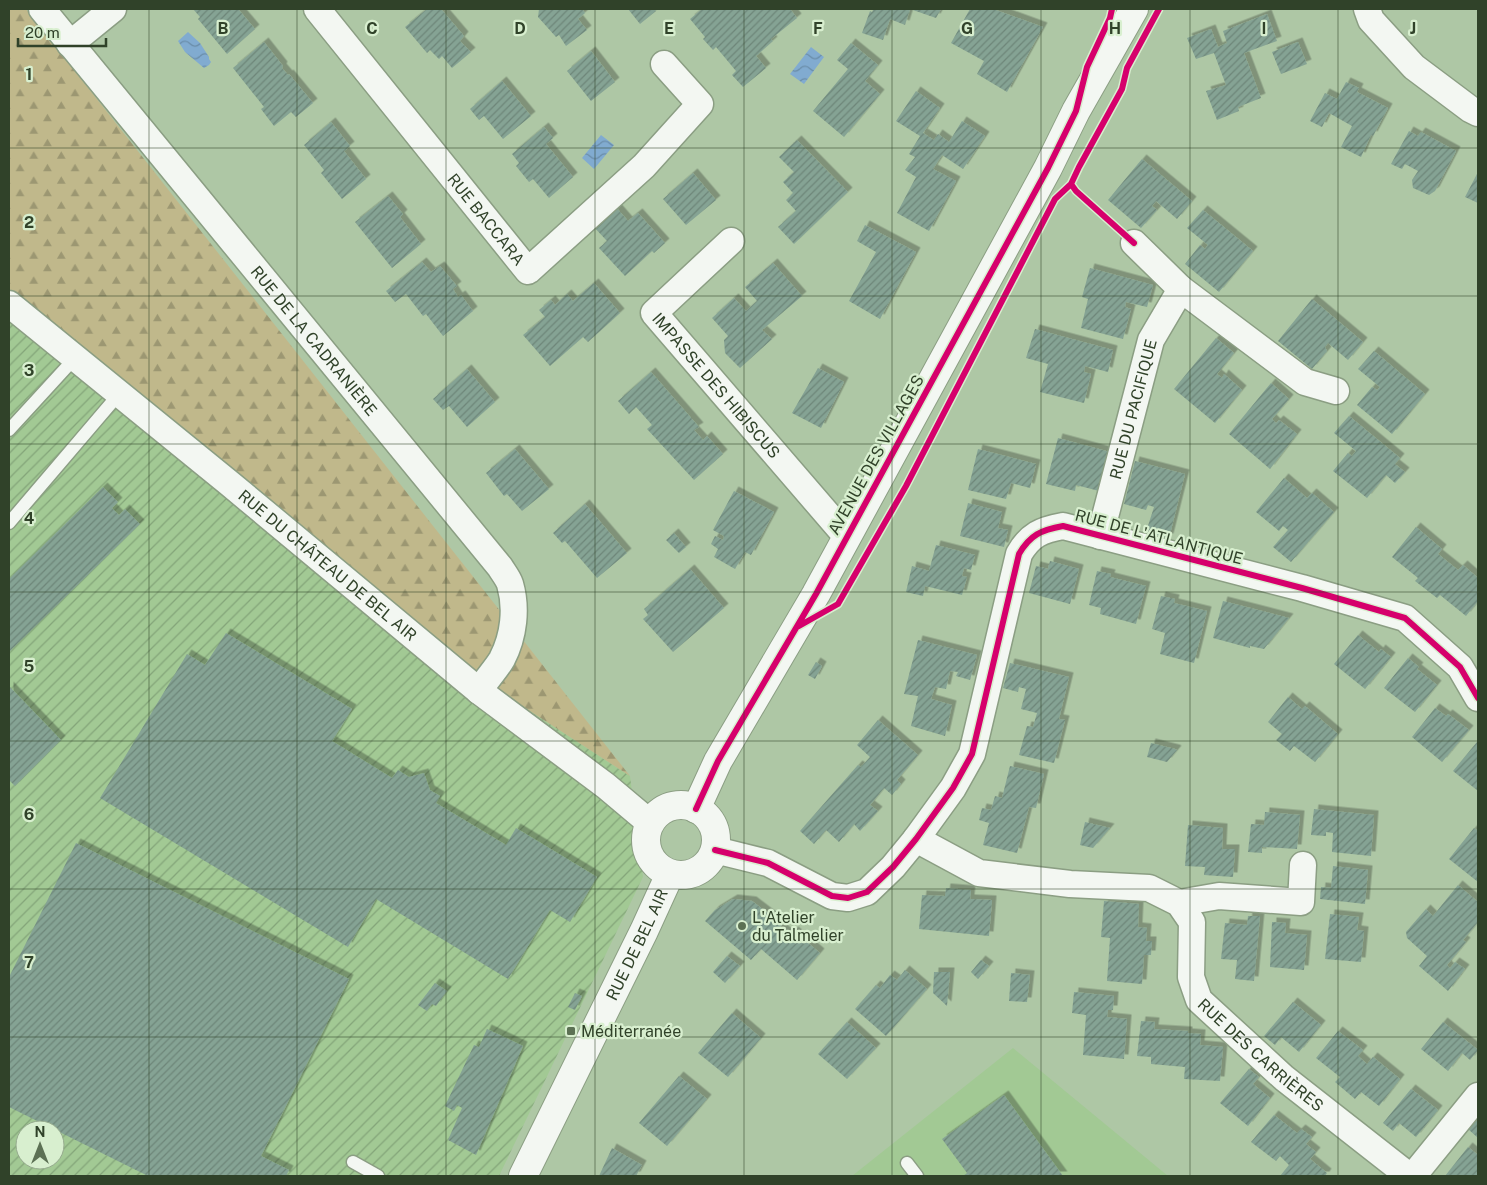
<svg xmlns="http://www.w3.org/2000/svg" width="1487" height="1185" font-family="'Public Sans',sans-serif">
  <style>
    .built { fill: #a2c994 }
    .industrial { fill: url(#industrial-furrows); fill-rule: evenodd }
    .forest { fill: url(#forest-firs) }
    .water { fill: url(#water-waves) }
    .building { fill: url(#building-hatch); filter: url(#shadow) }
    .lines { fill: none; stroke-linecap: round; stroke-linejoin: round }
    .lane-casing { stroke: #8b9e83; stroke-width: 15 }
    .street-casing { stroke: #8b9e83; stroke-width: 29 }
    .secondary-casing { stroke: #8b9e83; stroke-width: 30 }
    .lane { stroke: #f3f7f2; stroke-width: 12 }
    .street { stroke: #f3f7f2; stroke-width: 26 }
    .secondary { stroke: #f3f7f2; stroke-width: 28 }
    .cycleway-casing { stroke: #d8efcf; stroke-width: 9 }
    .cycleway { stroke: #d6006c; stroke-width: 6 }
    .grid { fill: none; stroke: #304229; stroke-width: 1; stroke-opacity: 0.55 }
    .poi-dot { fill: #5c7154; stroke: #d8efcf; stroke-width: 2 }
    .labels { text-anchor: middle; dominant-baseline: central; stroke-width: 4.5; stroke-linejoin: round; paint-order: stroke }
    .street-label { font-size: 16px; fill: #304229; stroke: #d8efcf }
    .poi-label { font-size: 16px; fill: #304229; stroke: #d8efcf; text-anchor: start }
    .grid-label { font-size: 16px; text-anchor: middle; font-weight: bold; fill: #304229; stroke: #d8efcf; stroke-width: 4.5; stroke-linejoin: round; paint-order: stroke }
  </style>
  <defs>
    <pattern id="industrial-furrows" width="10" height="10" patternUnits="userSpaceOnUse" patternTransform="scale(1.25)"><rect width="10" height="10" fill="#a2c994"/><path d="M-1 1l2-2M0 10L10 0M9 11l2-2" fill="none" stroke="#84a579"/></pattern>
    <pattern id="forest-firs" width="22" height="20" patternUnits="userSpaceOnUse" patternTransform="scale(1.25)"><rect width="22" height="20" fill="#c0b88b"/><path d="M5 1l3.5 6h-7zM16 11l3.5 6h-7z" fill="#9c9772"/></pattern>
    <pattern id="water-waves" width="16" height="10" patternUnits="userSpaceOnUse" patternTransform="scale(1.25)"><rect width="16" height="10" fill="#81abd0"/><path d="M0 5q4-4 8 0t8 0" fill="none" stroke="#6a8da9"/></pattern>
    <pattern id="building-hatch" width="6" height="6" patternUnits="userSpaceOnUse" patternTransform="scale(1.25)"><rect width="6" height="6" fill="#85a394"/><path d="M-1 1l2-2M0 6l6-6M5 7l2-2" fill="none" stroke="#6d8679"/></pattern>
    <filter id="shadow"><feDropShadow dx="4.5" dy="-4.5" stdDeviation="0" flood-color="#0004"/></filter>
  </defs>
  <rect width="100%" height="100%" fill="#aec7a5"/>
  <path class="built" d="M1013 1048 1168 1176H852Z"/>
  <path class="industrial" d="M9 290 476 676 630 776 643 877 499 1176H9ZM25 1130H55V1160H25Z"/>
  <path class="forest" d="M9 9H26L630 776 476 676 9 290Z"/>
  <path class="water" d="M188 32 200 43 209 57V59L211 62 209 65 204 68 185 52 178 41Z
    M811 47 824 57 804 84 790 74Z
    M601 135 614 145 594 169 582 158Z"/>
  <path class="building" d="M193 9H238L255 29 227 54 198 19 200 17Z
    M427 9H441L464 36 460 41 471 52 452 68 442 56 439 59 430 50 427 53 405 27Z
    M539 9H582L585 13 578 19 587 30 566 46 559 35 556 37 538 17Z
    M628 9H654L656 11 640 24Z
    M702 9H790L797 18 771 39 773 41 756 56 766 68 743 87 732 75 736 71 716 47 713 50 703 39 705 37 690 19Z
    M874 9H941L936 18 910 9 905 25 890 19 883 40 862 33 870 11 872 12Z
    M970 9H993L1043 27 1007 92 977 74 984 61 951 43Z
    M1267 14 1277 41 1244 53 1261 98 1238 107 1239 111 1217 120 1206 91 1226 85 1214 53 1196 59 1187 38 1211 29 1218 47 1227 43 1223 31Z
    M264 42 283 66 282 68 288 75 289 74 313 103 296 117 291 112 274 126 261 109 264 107 233 68Z
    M1298 42 1307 64 1281 74 1272 52Z
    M851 43 878 65 865 81 880 94 844 137 813 111 848 69 837 60Z
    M591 51 615 82 591 101 567 71Z
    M502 81 531 116 503 139 484 116 479 120 470 109Z
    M1346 82 1359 88 1357 92 1388 108 1373 136 1371 135 1361 157 1341 147 1352 126 1329 113 1322 127 1310 121 1325 93 1337 99Z
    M916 91 940 108 923 133 934 140 938 134 949 142 962 121 985 136 963 169 942 155 933 169 956 181 929 231 897 213 916 177 905 170 915 157 909 154 920 136 896 121Z
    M331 122 350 146 344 151 366 179 342 199 321 173 324 170 304 145Z
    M544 127 553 138 546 144 573 177 549 198 533 179 529 182 516 166 519 163 512 154Z
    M1409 131 1418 136 1421 132 1456 151 1435 191 1429 195 1413 188 1412 180 1418 171 1405 164 1402 169 1391 164Z
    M797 140 848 192 794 244 778 227 796 211 786 200 793 193 783 182 794 172 779 157Z
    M1142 159 1192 201 1177 219 1156 201 1152 206 1157 210 1141 228 1108 200Z
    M1478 172V203L1465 197Z
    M693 173 716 200 686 225 663 199Z
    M388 196 403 214 400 217 421 244 392 268 355 222Z
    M614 205 628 221 638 213 665 243 654 253 652 251 625 276 599 248 607 241 592 225Z
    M1203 210 1253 251 1219 292 1185 264 1200 245 1205 249 1208 245 1187 228Z
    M865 225 916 252 880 319 849 301 876 252 857 241Z
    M422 262 431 272 440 266 457 286 453 289 458 297 461 295 473 311 443 336 426 314 423 316 406 294 395 302 386 291Z
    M773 263 802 296 762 330 772 339 740 368 725 353 724 340 728 336 712 318 734 298 746 311 757 301 745 287Z
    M1090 268 1153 285 1147 307 1126 302 1125 307 1131 309 1123 339 1081 328 1088 299 1082 297Z
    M594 283 620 313 588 342 583 337 550 366 523 335 545 317 539 310 551 300 555 305 567 294 573 301Z
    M1312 299 1363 342 1348 360 1328 343 1325 347 1327 351 1312 369 1278 341Z
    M1035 329 1113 350 1108 372 1085 366 1084 372 1091 374 1084 403 1040 392 1048 364 1026 358Z
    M1216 338 1234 353 1217 374 1222 378 1224 374 1242 390 1215 423 1174 389Z
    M1374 351 1425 394 1392 434 1357 405 1372 387 1377 390 1380 387 1358 369Z
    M818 368 844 382 821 428 792 413Z
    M467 369 495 402 467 427 449 406 443 410 433 399Z
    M651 372 699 427 694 430 703 440 707 436 723 454 694 480 647 429 652 425 636 407 629 414 618 401Z
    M1271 383 1289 399 1272 419 1276 423 1279 420 1297 434 1270 469 1229 434Z
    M1349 416 1400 458 1395 464 1405 472 1395 483 1386 475 1367 498 1333 471 1348 453 1352 456 1356 451 1334 433Z
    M1058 438 1110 452 1099 491 1076 485 1075 491 1046 484Z
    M515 449 549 489 522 511 507 494 504 496 486 473Z
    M978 449 1036 464 1030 488 1011 483 1006 499 968 490Z
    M1135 461 1185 474 1169 538 1146 532 1154 507 1148 505 1146 510 1124 504Z
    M1284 478 1307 498 1312 493 1334 512 1291 562 1273 547 1288 530 1283 526 1279 531 1256 512Z
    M103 487 118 502 112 508 119 515 125 509 140 524 9 652V579Z
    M734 491 774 512 751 555 745 552 735 569 714 557 718 549 711 544 715 536 723 540 724 536 713 530Z
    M968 503 1002 512 998 528 1008 530 1004 547 960 536Z
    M585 504 627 553 597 578 565 541 562 543 553 533Z
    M1416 527 1442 549 1438 554 1458 570 1463 565 1478 578V601L1466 616 1440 595 1437 598 1415 581 1418 578 1392 557Z
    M674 533 686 547 679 553 666 540Z
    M936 545 975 555 971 570 964 568 962 576 967 577 962 595 925 586 923 596 906 592 912 566 929 571Z
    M1050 561 1079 569 1070 604 1029 593 1036 566 1048 569Z
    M690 569 724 608 673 652 643 619 648 615 644 609Z
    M1097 571 1111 574 1110 577 1146 586 1136 624 1100 614 1101 608 1089 605Z
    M1161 596 1175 599 1174 603 1207 611 1194 663 1160 654 1165 633 1152 629Z
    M1223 601 1289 618 1264 649 1250 646V648L1213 638Z
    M226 633 352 709 332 741 392 778 398 770 409 777 424 773 430 790 440 796 436 803 506 845 516 828 597 877 570 922 550 910 508 979 376 899 348 947 100 798 187 654 205 665Z
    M1358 635 1379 652 1381 649 1391 657 1365 689 1334 664Z
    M918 640 977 655 970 680 956 676 958 672 950 671 946 689 935 687 931 699 952 705 945 736 911 726 918 696 904 694Z
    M1408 658 1419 667 1417 669 1437 685 1415 712 1384 688Z
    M816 662 822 666 815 679 808 675Z
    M1010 663 1069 677 1059 719 1065 720 1054 763 1019 755 1027 726 1033 727 1037 713 1021 709 1026 689 1019 687 1018 692 1003 688Z
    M9 686 61 740 15 786 9 780Z
    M1288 697 1302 709 1305 706 1338 734 1315 762 1294 746 1290 751 1276 740 1282 734 1268 722Z
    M1435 708 1446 716 1448 714 1469 730 1442 762 1412 737Z
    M878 720 918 755 897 780 901 784 892 795 884 788 870 805 878 811 860 831 854 824 839 842 826 830 814 844 800 831 858 765 861 767 870 757 857 745Z
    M1477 742 1478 743V791L1453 771Z
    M1151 743 1175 749 1177 750 1167 762 1147 757Z
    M1010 766 1044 774 1036 808 1029 807 1017 853 983 845 989 823 979 820 982 808 991 810 995 796 1002 798Z
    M1314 809 1374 815 1371 856 1332 852 1333 833 1326 832V836L1311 835Z
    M1265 812 1300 815 1297 849 1262 847V853L1248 852 1251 824 1264 825Z
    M1085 822 1110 828 1093 848 1080 845Z
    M1188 825 1223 828 1222 849H1235L1233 877 1204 875 1205 867 1185 866Z
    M1474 828 1478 831V882L1449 859Z
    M76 843 349 979 261 1156 289 1170 286 1176H148L9 1107V977Z
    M1333 866 1368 870 1365 904 1320 899 1321 887 1331 888Z
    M1458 885 1478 902V922L1463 940 1466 942 1447 965 1450 968 1455 962 1465 969 1448 991 1419 966 1427 956 1407 938 1406 932 1426 909 1433 916Z
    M946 888 971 890 970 899 992 900 989 936 919 929 922 895 945 896Z
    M733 899 752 901 782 924 780 927 790 935 794 931 820 953 797 980 761 949 751 960 705 921 715 910Z
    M1104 901 1139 904 1138 927 1147 928 1146 941H1152L1151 955H1144L1142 984 1107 981 1110 938 1101 937Z
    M1330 914 1359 917 1357 930 1364 931 1361 962 1325 959Z
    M1248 916H1260L1254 981 1235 979 1237 960 1221 959 1225 923 1247 925Z
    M1272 922 1286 923 1285 933 1307 935 1304 970 1270 967Z
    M727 956 740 966 725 983 713 972Z
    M981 960 989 966 978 979 971 972Z
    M905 970 927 989 886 1036 855 1009 876 985 880 988 890 975 897 980Z
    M934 972H950L947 1006 933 993Z
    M1011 973 1030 975 1027 1002 1009 1001Z
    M435 983 447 991 436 1006 432 1004 427 1011 418 1005Z
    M1074 992 1114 996 1113 1010H1108L1107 1017 1127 1019 1124 1059 1083 1055 1086 1015 1072 1013Z
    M575 993 582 996 575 1010 568 1007Z
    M1293 1002 1321 1025 1299 1052 1281 1037 1275 1045 1264 1036Z
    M732 1013 761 1038 728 1077 698 1053Z
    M1141 1021 1155 1022 1154 1029 1188 1031V1033L1201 1034 1200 1045 1223 1047 1220 1081 1184 1079 1185 1067 1151 1064V1057L1137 1056Z
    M847 1022 876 1048 847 1079 818 1054Z
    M1443 1022 1478 1050 1470 1060 1462 1053 1448 1071 1421 1049Z
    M487 1029 523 1046 476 1155 448 1140 462 1108 457 1105 454 1111 445 1106 474 1045 479 1047Z
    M1338 1031 1363 1050 1358 1056 1367 1064 1373 1057 1400 1079 1379 1106 1361 1092 1355 1099 1335 1082 1340 1077 1316 1058Z
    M1249 1069 1259 1077 1253 1084 1270 1098 1248 1126 1220 1103Z
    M679 1076 707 1099 667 1146 639 1123Z
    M1411 1089 1438 1110 1416 1137 1399 1123 1393 1131 1383 1123Z
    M1004 1095 1063 1176H963L967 1173 942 1139Z
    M1274 1115 1297 1133 1301 1129 1312 1137 1306 1144 1316 1152 1310 1159 1327 1173 1325 1176H1280L1289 1165 1280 1156 1276 1161 1251 1142Z
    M1475 1120 1478 1122V1138L1468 1129Z
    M1468 1147 1478 1155V1176H1445Z
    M612 1148 642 1165 636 1176H599Z"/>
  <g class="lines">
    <defs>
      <path id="lane" d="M9 430 75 358
        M9 523 119 394
        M353 1162 378 1176
        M907 1163 917 1176"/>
      <g id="street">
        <path id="s1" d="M42 9 500 567C503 572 508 578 510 584 517 608 514 636 502 659 497 668 485 681 479 691"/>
        <path id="s2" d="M317 9 528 271 644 166 700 104 664 64"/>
        <path d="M1367 9 1371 20 1414 67 1470 109 1478 113"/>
        <path d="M70 44 113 9"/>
        <path id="s3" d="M731 241 654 313 847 537"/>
        <path d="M1134 243 1181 289"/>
        <path id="s4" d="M9 304 229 483 479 691 606 786 650 823"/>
        <path id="s5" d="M1100 536 1151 340 1181 289 1305 382 1336 391"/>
        <path id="s6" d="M916 839 979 873 1070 884 1149 888 1179 903 1192 922 1191 977 1199 1000 1284 1078 1409 1176"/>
        <path d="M715 850 768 863 832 896 848 898 867 892 893 867 916 839 953 788 972 754 1019 554C1030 535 1041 530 1063 526L1302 588 1405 618 1460 667 1478 698"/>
        <path d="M1179 903 1219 896 1301 902 1303 865"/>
        <path d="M1413 1176 1478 1096"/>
      </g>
      <g id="secondary">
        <circle cx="681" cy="840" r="35"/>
        <path d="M696 809 718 761 816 594 1048 168 1076 111 1134 9"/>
        <path id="s7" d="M523 1176 644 931 670 874"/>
      </g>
    </defs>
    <use href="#lane" class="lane-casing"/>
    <use href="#street" class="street-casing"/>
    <use href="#secondary" class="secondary-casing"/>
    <use href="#lane" class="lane"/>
    <use href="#street" class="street"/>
    <use href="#secondary" class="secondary"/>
    <defs>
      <path id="cycleway" d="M1071 184 1076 191 1134 243
        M799 626 838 604 906 486 1055 199 1071 184 1079 167 1122 89 1127 68 1159 9
        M696 809 718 761 816 594 1048 168 1076 111 1087 67 1110 18 1112 9
        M715 850 768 863 832 896 848 898 867 892 893 867 916 839 953 788 972 754 1019 554C1030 535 1041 530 1063 526L1302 588 1405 618 1460 667 1478 698"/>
    </defs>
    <use href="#cycleway" class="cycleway-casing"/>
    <use href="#cycleway" class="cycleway"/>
  </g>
  <path class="grid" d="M149 9V1176M297 9V1176M446 9V1176M595 9V1176M744 9V1176M892 9V1176M1041 9V1176M1190 9V1176M1338 9V1176M9 148H1478M9 296H1478M9 444H1478M9 592H1478M9 741H1478M9 889H1478M9 1037H1478"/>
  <g class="poi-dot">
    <circle cx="742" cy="926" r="5"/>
    <rect x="566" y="1026" width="10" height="10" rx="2.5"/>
  </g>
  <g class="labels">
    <g class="street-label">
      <text stroke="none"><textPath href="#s2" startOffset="270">RUE BACCARA</textPath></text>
      <text stroke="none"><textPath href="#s1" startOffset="429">RUE DE LA CADRANIÈRE</textPath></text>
      <text stroke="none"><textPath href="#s3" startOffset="201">IMPASSE DES HIBISCUS</textPath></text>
      <text stroke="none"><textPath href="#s5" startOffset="131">RUE DU PACIFIQUE</textPath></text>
      <text transform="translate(876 455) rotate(-61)">AVENUE DES VILLAGES</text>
      <text transform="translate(1159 537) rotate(15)">RUE DE L'ATLANTIQUE</text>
      <text stroke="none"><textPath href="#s4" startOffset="412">RUE DU CHÂTEAU DE BEL AIR</textPath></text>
      <text stroke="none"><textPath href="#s7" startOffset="258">RUE DE BEL AIR</textPath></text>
      <text stroke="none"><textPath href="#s6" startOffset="461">RUE DES CARRIÈRES</textPath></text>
    </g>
    <g class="poi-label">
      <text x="752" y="917">L'Atelier<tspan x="752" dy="18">du Talmelier</tspan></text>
      <text x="581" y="1031">Méditerranée</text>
    </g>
  </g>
  <g class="grid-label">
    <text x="223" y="34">B</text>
    <text x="372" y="34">C</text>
    <text x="520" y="34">D</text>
    <text x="669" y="34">E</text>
    <text x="818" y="34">F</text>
    <text x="967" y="34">G</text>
    <text x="1115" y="34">H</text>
    <text x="1264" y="34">I</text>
    <text x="1413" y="34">J</text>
    <text x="29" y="80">1</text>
    <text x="29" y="228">2</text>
    <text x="29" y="376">3</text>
    <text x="29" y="524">4</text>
    <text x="29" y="672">5</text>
    <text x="29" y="820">6</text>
    <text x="29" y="968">7</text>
  </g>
  <rect width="1487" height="1185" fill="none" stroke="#304229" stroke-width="20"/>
  <g transform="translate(40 1145)"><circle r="24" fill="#d8efcf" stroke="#95aa8d"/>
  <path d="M0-4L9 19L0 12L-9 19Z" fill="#5c7154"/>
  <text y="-8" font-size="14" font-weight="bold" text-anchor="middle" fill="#304229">N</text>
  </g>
  <path d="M18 38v8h88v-8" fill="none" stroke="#304229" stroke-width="2.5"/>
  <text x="25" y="38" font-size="15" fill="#304229" stroke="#d8efcf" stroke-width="4" paint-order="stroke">20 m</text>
</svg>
